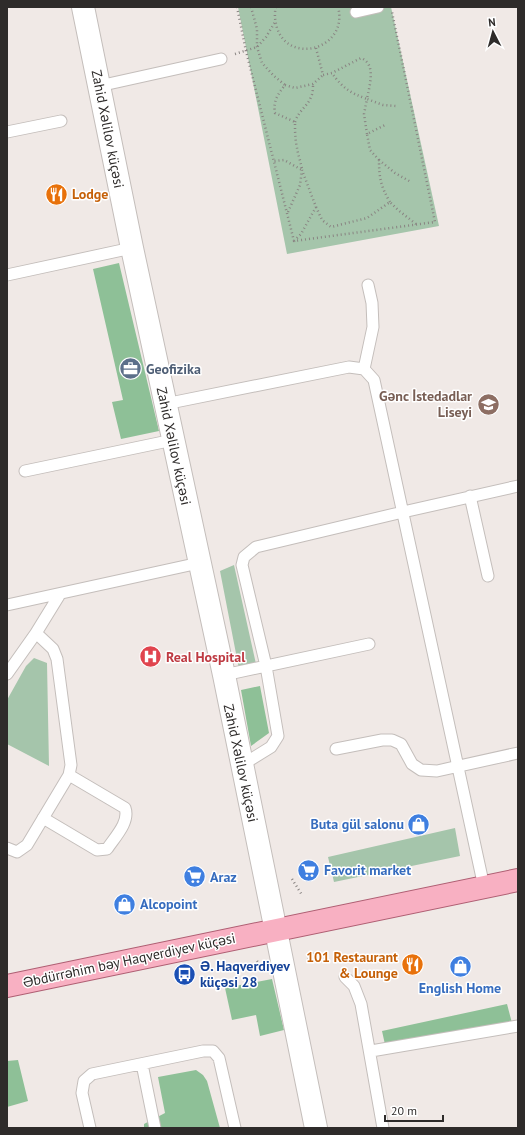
<svg xmlns="http://www.w3.org/2000/svg" width="525" height="1135" font-family="'PT Sans',sans-serif">
  <style>
    .green { fill: #a5c5ab }
    .forest { fill: #8ec097 }
    .lines { fill: none; stroke-linecap: round; stroke-linejoin: round }
    .lane-casing { stroke: #c4bebb; stroke-width: 13 }
    .street-casing { stroke: #c4bebb; stroke-width: 24 }
    .primary-casing { stroke: #af5f73; stroke-width: 24 }
    .path { stroke: #898482; stroke-width: 2.5; stroke-dasharray: 1 3; stroke-linecap: butt }
    .lane { stroke: #fff; stroke-width: 11 }
    .street { stroke: #fff; stroke-width: 22 }
    .primary { stroke: #f8b0c2; stroke-width: 22 }
    .labels { text-anchor: middle; dominant-baseline: central; stroke-width: 3; stroke-linejoin: round; paint-order: stroke }
    .street-label { font-size: 14px; fill: #2e2b2a; stroke: #fff }
    .food-label { font-size: 14px; font-weight: bold; fill: #c56008; stroke: #fff; text-anchor: start }
    .service-label { font-size: 14px; font-weight: bold; fill: #4e5e75; stroke: #fff; text-anchor: start }
    .education-label { font-size: 14px; font-weight: bold; fill: #785e54; stroke: #fff; text-anchor: end }
    .health-label { font-size: 14px; font-weight: bold; fill: #be3a42; stroke: #fff; text-anchor: start }
    .shop-label { font-size: 14px; font-weight: bold; fill: #366cbe; stroke: #fff; text-anchor: start }
    .transit-label { font-size: 14px; font-weight: bold; fill: #164399; stroke: #fff; text-anchor: start }
  </style>
  <rect width="100%" height="100%" fill="#f0e9e6"/>
  <path class="green" d="M238 7H391L439 226 287 254Z
    M234 565 256 664 239 669 220 571Z
    M34 658 47 663 49 766 7 744V700L26 666Z
    M455 828 460 856 334 882 328 857Z"/>
  <path class="forest" d="M119 263 159 431 121 439 112 402 123 400 93 269Z
    M260 686 269 733 251 746 241 690Z
    M272 979 284 1030 260 1036 256 1015 232 1020 225 988Z
    M507 1004 512 1023 386 1049 382 1031Z
    M18 1060 28 1101 7 1107V1061Z
    M196 1070 203 1075 207 1081 220 1128H144V1124L165 1113 158 1077Z"/>
  <g class="lines">
    <defs>
      <path id="lane" d="M356 12 378 7
        M99 86 221 59
        M7 132 61 121
        M7 275 132 248
        M364 369 373 327 372 303 368 285
        M165 404 349 367 364 369 374 380 484 887
        M25 471 173 440
        M470 496 488 576
        M7 605 199 563
        M36 633 60 594
        M7 674 36 633 53 649 57 659 71 765 69 775 27 845 17 852 7 848
        M224 675 369 644
        M336 749 382 740H392L401 744 412 764 421 770 437 771 518 753
        M242 765 271 747 278 736 266 666 242 565 244 557 256 547 403 512 518 486
        M43 818 97 850 107 849C115 837 130 822 125 808L69 775
        M345 977 354 986 361 1004 383 1128
        M371 1051 518 1026
        M142 1064 155 1128
        M90 1128 82 1093 84 1081 92 1074 203 1051H213L219 1058 235 1128"/>
      <path id="street" d="M83 7 132 248 224 675 316 1128"/>
      <path id="primary" d="M7 986 518 880"/>
    </defs>
    <use href="#lane" class="lane-casing"/>
    <use href="#street" class="street-casing"/>
    <use href="#primary" class="primary-casing"/>
    <path class="path" d="M237 7 246 51 294 241 435 222 392 12
      M251 7 257 29V47L262 63 274 76 285 85C278 94 273 101 275 113L295 122C295 131 295 139 297 148 298 155 301 162 302 170L284 160 274 161
      M276 7C274 14 275 21 277 28 290 66 349 48 338 7
      M316 48 323 75 332 73 361 58C377 64 369 87 367 99 351 93 343 89 332 73
      M235 54 257 47 266 37 275 22
      M285 85 295 88 313 84 323 75
      M295 122C299 110 307 107 311 97 313 93 313 88 313 84
      M367 134 364 114 367 99 383 105 396 106
      M379 160 370 150 367 134 385 125
      M390 202C381 187 379 178 379 160L395 173 411 182
      M316 207 322 220 331 227 367 218 390 202 398 210 416 224
      M288 212 300 185 302 170
      M294 241 301 234 316 207 302 170
      M292 879 302 895
      M308 960 314 950
      M257 961 262 967"/>
    <use href="#lane" class="lane"/>
    <use href="#street" class="street"/>
    <use href="#primary" class="primary"/>
  </g>
  <defs>
    <symbol id="restaurant-disc" viewBox="-11 -11 22 22"><circle r="9.5" fill="#e8710a" stroke="#fff"/><path d="M-5-6h1v4h1v-4h1v4h1v-4h1v5L-1.5 .5V6h-2V.5L-5-1ZM5-6V6H3V1.5H1.5Q1.5-4 5-6Z" fill="#fff"/></symbol>
    <symbol id="office-disc" viewBox="-11 -11 22 22"><circle r="9.5" fill="#5c6f8a" stroke="#fff"/><path d="M-6-3h4V-5.5h4V-3h4V5H-6ZM-1-4.5V-3h2v-1.5ZM-6 0V1H6V0Z" fill="#fff"/></symbol>
    <symbol id="school-disc" viewBox="-11 -11 22 22"><circle r="9.5" fill="#8d6e63" stroke="#fff"/><path d="M0-5L7-2L0 1L-7-2ZM-4 1L0 2.5L4 1V4Q0 6-4 4Z" fill="#fff"/></symbol>
    <symbol id="hospital-disc" viewBox="-11 -11 22 22"><circle r="9.5" fill="#e0444e" stroke="#fff"/><path d="M-5-5h3v3.5h4V-5h3V5h-3V1.5h-4V5h-3Z" fill="#fff"/></symbol>
    <symbol id="shop-disc" viewBox="-11 -11 22 22"><circle r="9.5" fill="#3f7fe0" stroke="#fff"/><path d="M-5-2.5h2.3a2.7 3.5 0 0 1 5.4 0H5L5.5 6h-11ZM-1.5-2.5h3a1.5 2.3 0 0 0-3 0Z" fill="#fff"/></symbol>
    <symbol id="supermarket-disc" viewBox="-11 -11 22 22"><circle r="9.5" fill="#3f7fe0" stroke="#fff"/><path d="M-6-5.5h2.5l.6 2H6L4.5 2H-2.5L-4.4-4H-6ZM-1.5 3.2a1.3 1.3 0 1 0 .1 0ZM3 3.2a1.3 1.3 0 1 0 .1 0Z" fill="#fff"/></symbol>
    <symbol id="bus-disc" viewBox="-11 -11 22 22"><circle r="9.5" fill="#1a4fb4" stroke="#fff"/><path d="M-5-6H5V4H4V6H2V4H-2V6H-4V4H-5ZM-3.5-4V0h7V-4ZM-3.5 1.2v1.5H-2V1.2ZM2 1.2v1.5H3.5V1.2Z" fill="#fff"/></symbol>
  </defs>
  <g fill-rule="evenodd">
    <use href="#restaurant-disc" x="44" y="182" width="25" height="25"/>
    <use href="#office-disc" x="118" y="356" width="25" height="25"/>
    <use href="#school-disc" x="476" y="392" width="25" height="25"/>
    <use href="#hospital-disc" x="138" y="644" width="25" height="25"/>
    <use href="#shop-disc" x="406" y="812" width="25" height="25"/>
    <use href="#supermarket-disc" x="296" y="858" width="25" height="25"/>
    <use href="#supermarket-disc" x="182" y="864" width="25" height="25"/>
    <use href="#shop-disc" x="112" y="892" width="25" height="25"/>
    <use href="#restaurant-disc" x="400" y="952" width="25" height="25"/>
    <use href="#shop-disc" x="448" y="954" width="25" height="25"/>
    <use href="#bus-disc" x="172" y="962" width="25" height="25"/>
  </g>
  <g class="labels">
    <g class="street-label">
      <text transform="translate(108 129) rotate(79)">Zahid Xəlilov küçəsi</text>
      <text transform="translate(174 446) rotate(78)">Zahid Xəlilov küçəsi</text>
      <text transform="translate(241 763) rotate(78)">Zahid Xəlilov küçəsi</text>
      <text transform="translate(129 960) rotate(-12)">Əbdürrəhim bəy Haqverdiyev küçəsi</text>
    </g>
    <g class="food-label">
      <text x="72" y="194">Lodge</text>
      <text x="398" y="957" text-anchor="end">101 Restaurant<tspan x="398" dy="16">&amp; Lounge</tspan></text>
    </g>
    <g class="service-label">
      <text x="146" y="369">Geofizika</text>
    </g>
    <g class="education-label">
      <text x="472" y="396">Gənc İstedadlar<tspan x="472" dy="16">Liseyi</tspan></text>
    </g>
    <g class="health-label">
      <text x="166" y="657">Real Hospital</text>
    </g>
    <g class="shop-label">
      <text x="404" y="824" text-anchor="end">Buta gül salonu</text>
      <text x="324" y="870">Favorit market</text>
      <text x="210" y="877">Araz</text>
      <text x="140" y="904">Alcopoint</text>
      <text x="460" y="988" text-anchor="middle">English Home</text>
    </g>
    <g class="transit-label">
      <text x="200" y="966">Ə. Haqverdiyev<tspan x="200" dy="16">küçəsi 28</tspan></text>
    </g>
  </g>
  <rect width="525" height="1135" fill="none" stroke="#2e2b2a" stroke-width="16"/>
  <g transform="translate(493 32) rotate(354)" stroke="#ffffff" stroke-width="3" paint-order="stroke">
  <path d="M0-3L7 15L0 10L-7 15Z" fill="#2e2b2a"/>
  <text y="-6" font-size="11" font-weight="bold" text-anchor="middle" fill="#2e2b2a">N</text>
  </g>
  <path d="M385 1115v6h58v-6" fill="none" stroke="#2e2b2a" stroke-width="2"/>
  <text x="391" y="1115" font-size="12" fill="#2e2b2a" stroke="#ffffff" stroke-width="3" paint-order="stroke">20 m</text>
</svg>
